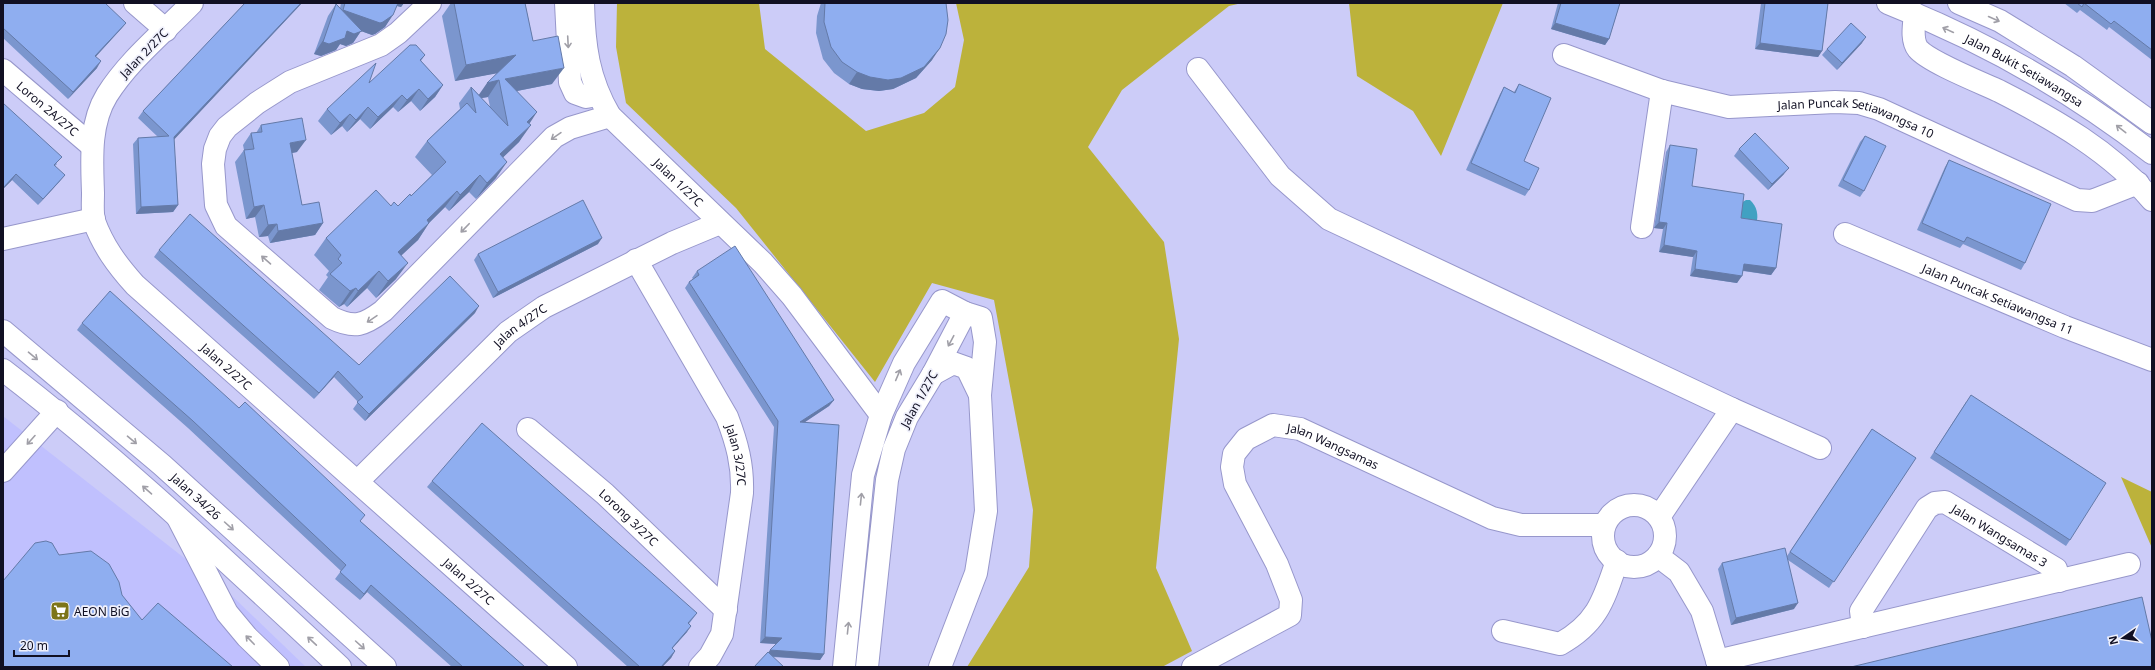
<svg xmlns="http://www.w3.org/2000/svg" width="2155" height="670" font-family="'Noto Sans',sans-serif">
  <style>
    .built { fill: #c0c0fe }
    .green { fill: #bcb23b }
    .water { fill: #41a1c2 }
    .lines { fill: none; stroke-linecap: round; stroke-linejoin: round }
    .minor-casing { stroke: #9797cb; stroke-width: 24 }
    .major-casing { stroke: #9797cb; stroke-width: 24 }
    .minor { stroke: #fff; stroke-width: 22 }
    .major { stroke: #fff; stroke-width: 22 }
    .wall { fill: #7b96ce; fill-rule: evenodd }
    .shaded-wall { fill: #647aa8 }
    .building { fill: #8faef0; stroke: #647aa8 }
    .oneway { stroke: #a09fa7 }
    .labels { text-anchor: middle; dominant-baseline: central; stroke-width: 3.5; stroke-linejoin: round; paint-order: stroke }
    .street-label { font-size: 12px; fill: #111023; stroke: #f0f1fc }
    .poi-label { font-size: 12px; fill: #111023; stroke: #f0f1fc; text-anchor: start }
  </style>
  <rect width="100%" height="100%" fill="#ccccf8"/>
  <path class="built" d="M3 416 229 593 306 667H3Z"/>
  <path class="green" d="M617 3H759L765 49 866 131 924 113 955 87 964 40 956 3H1242L1229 6 1122 90 1088 147 1164 242 1179 339 1156 568 1192 651 1162 667H967L1029 567 1033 510 994 300 932 283 875 382 736 208 626 103 616 47Z
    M1349 3H1503L1441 156 1413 111 1357 76Z
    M2121 477 2152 492V548Z"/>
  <path class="water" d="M1746 200H1750C1757 206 1759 216 1756 224L1741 223 1739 215 1741 203Z"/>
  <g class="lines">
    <defs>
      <g id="minor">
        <path d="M135 3 166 30"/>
        <path id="s1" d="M192 3C163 33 129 60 107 95 89 124 92 161 93 193 93 202 92 213 94 221 103 246 117 265 135 285L566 667"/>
        <path d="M430 3 398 33 381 45 290 82 257 103 227 127 220 136 215 149 213 164 216 205 226 226 332 318C355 329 364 325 383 311L554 137 570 128 610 116"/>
        <path d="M566 3 570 82 575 93 586 97 598 95"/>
        <path id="s2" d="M583 3C584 45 588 79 610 116L763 263 792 296 881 415"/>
        <path id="s3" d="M1888 3C1982 40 2072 91 2152 153"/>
        <path d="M1959 3 2000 21 2073 66 2152 123"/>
        <path d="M1915 14C1914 25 1911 40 1918 49 1929 62 1982 83 1999 91 2054 119 2112 152 2152 200"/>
        <path id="s4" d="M1564 55 1662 91 1729 107 1835 102 1859 103 1879 109 2077 200 2092 201 2138 183"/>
        <path d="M1198 69 1280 176 1329 219 1732 409 1820 448"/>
        <path id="s5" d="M3 70 92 146"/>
        <path d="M1642 227 1662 91"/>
        <path id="s6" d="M1845 234 2065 327 2152 360"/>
        <path d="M3 239 94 219"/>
        <path id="s7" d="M636 260 727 417C737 443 743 465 742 493L722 634 710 656 700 667"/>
        <path d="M933 374 953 363 967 368 980 395"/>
        <path id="s8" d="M528 429 605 494 726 610"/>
        <path d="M3 471 57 411"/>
        <path id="s9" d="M358 481 508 332 544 307 672 243 720 223"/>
        <circle cx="1634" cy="536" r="31"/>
        <path d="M1659 517 1732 409"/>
        <path d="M178 518 227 613 247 637 278 667"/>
        <path d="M1658 556 1679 572 1702 611 1719 667"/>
        <path id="s10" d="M1863 627 1861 611 1927 508 1935 503 1945 502 2056 569 2059 581"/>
        <path d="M1503 631 1560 644C1598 623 1604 599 1617 561"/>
        <path d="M1717 661 2129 564"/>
        <path d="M844 667 863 475 881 415 904 363 942 301 965 313 933 374 907 417 894 449 887 480 867 667"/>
        <path d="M940 667 976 573 986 511 980 395 985 342 981 318 965 313"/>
        <path id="s11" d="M1193 667 1290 615 1291 600 1277 564 1235 484 1232 467 1234 454 1246 439 1273 425 1300 429 1492 518 1521 525H1604"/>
      </g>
      <g id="major">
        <path id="s12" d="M3 331 162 465 385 667"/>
        <path d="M3 370C122 461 230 565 340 667"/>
      </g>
    </defs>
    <use href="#minor" class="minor-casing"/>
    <use href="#major" class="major-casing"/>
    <use href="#minor" class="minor"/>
    <use href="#major" class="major"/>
  </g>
  <path class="wall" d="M3 3 126 23 121 29 96 56 97 68 68 99 3 38Z
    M245 3H302L174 139 178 205 173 212 136 214 133 144 138 138 158 137 138 118 143 111Z
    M341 3H404L401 7 397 6 385 27 375 34 372 35 361 31 353 43 346 46 340 44 336 50 321 56 314 54 328 16 336 4 340 8Z
    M451 3H525L533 41 552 84 517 91 529 123 519 142 503 157 496 178 476 199 469 192 449 211 445 207 429 223 418 240 401 255 396 279 376 298 367 288 347 307 344 304 339 307 319 290 328 277 326 275 329 271 314 255 326 238 391 206H398L411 196 432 175 415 157 427 141 460 109 459 103 471 87 479 95 497 73 455 81 442 16ZM488 97 490 107 481 98Z
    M821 3H946L932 60 916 78 893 89 879 91 862 89 849 84 834 73 823 59 816 33 817 16Z
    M1558 3H1620L1609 39 1605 45 1551 29Z
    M1761 3H1828L1822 51 1818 57 1755 49Z
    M2064 3H2152V60L2109 27 2107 30 2080 10 2077 13Z
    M1862 43 1837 70 1822 55 1827 49Z
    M425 55 421 61 443 85 435 97 420 111 411 101 398 112 393 107 370 129 360 119 347 132 342 126 331 135 318 121 327 109 369 83Z
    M1519 84 1524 161 1529 190 1525 196 1466 170 1500 94 1504 87 1514 92Z
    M3 103 57 164 55 166 60 181 38 205 12 180 3 189Z
    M261 125 297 152 292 153 302 205 323 223 315 235 270 243 268 236 259 237 255 217 246 219 235 162 244 150 243 145 251 133H256Z
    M1865 136 1864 191 1860 197 1838 186 1860 142Z
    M1670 145 1692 186 1776 268 1771 275 1743 271 1737 283 1690 276 1693 257 1659 252 1663 229 1654 228 1666 152Z
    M1739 149 1784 174 1768 190 1734 156Z
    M1949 160 2025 263 2021 270 1963 244 1960 248 1917 230 1945 167Z
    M598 244 493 298 474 260 478 254Z
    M159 250 359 365 475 313 365 421 353 409 358 402 334 377 314 399 154 257Z
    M697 271 834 400 829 406 805 422 824 654 820 660 773 657 769 652 776 644 760 643 774 427 685 288 689 282 693 279 692 278Z
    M82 323 360 521 525 667H452L367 592 360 600 335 579 341 571 188 428 77 330Z
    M1966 402 2070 540 2066 546 1930 458Z
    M1872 429 1916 458 1829 588 1788 560 1794 609 1731 625 1718 569 1722 563 1787 556Z
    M432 481 697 613 689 624 687 632 672 649 675 651 671 658 662 667H628L427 487Z"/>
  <path class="shaded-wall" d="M301 3H302L170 144 174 137Z
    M394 3H404L401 7 393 5Z
    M343 10 393 15 385 27 375 34 372 35 361 31 353 43 346 46 340 44 336 50 321 56 314 54Z
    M126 23 121 29 91 62 95 56Z
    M1555 23 1609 39 1605 45 1551 29Z
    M1866 37 1862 43 1837 70 1842 63Z
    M1760 43 1822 51 1818 57 1755 49Z
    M940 48 932 60 916 78 893 89 879 91 862 89 849 84 857 72Z
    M516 55 504 72 455 81 466 65Z
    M101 61 97 68 68 99 73 92Z
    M564 68 552 84 502 94 505 79Z
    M499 80 488 97 476 99 487 83Z
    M443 85 435 97 420 111 428 99Z
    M419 89 411 101 398 112 407 100Z
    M402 95 393 107 370 129 378 117Z
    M368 107 360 119 347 132 356 120Z
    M537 112 526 129 527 122Z
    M350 114 342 126 331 135 340 123Z
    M531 125 519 142 489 171 500 154Z
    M306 140 297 152 281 155 290 143Z
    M507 162 496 178 476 199 487 183Z
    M1789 168 1784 174 1768 190 1772 184Z
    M16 174 12 180 3 189V188Z
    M65 175 60 181 38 205 43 199Z
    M480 175 469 192 449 211 460 195Z
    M457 191 445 207 421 231 429 223 418 240 387 269 398 252 427 220Z
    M178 205 173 212 136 214 141 207Z
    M264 205 255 217 246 219 254 207Z
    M1659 222 1667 223 1663 229 1654 228Z
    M323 223 315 235 270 243 278 231Z
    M277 224 268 236 259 237 268 225Z
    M602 238 598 244 493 298 498 292Z
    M1664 245 1697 251 1693 257 1659 252Z
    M408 263 396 279 376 298 388 281Z
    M1744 264 1776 268 1771 275 1739 270Z
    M1695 269 1742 276 1737 283 1690 276Z
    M379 271 367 288 347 307 358 291Z
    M356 288 344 304 339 307 350 291Z
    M479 306 475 313 365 421 369 414Z
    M338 371 334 377 314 399 319 393Z
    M834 400 829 406 796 428 800 422Z
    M371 585 367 592 360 600 364 594Z
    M1798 603 1794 609 1731 625 1736 618Z
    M691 626 687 632 667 654 672 648Z
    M765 637 782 638 777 644 760 643Z
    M770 650 824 654 820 660 766 656Z
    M675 651 671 658 662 667H661Z"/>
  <path class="building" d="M3 3H105L126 23 95 56 101 61 73 92 3 28Z
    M245 3H301L174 137 178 205 141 207 138 138 169 136 143 111Z
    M345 3H398L393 15 383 22 380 23 343 10Z
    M454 3H525L533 41 558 36 564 68 505 79 537 112 527 122 531 125 500 154 507 162 487 183 480 175 460 195 457 191 427 220 429 223 398 252 408 263 388 281 379 271 358 291 356 288 350 291 330 274 342 263 338 259 341 255 326 238 376 190 391 206 394 202 398 206 410 194 411 196 446 162 427 141 467 103 476 113 471 87 508 126 499 80 487 83 516 55 466 65Z
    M825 3H946L948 20 946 34 940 48 924 67 901 78 888 80 870 77 857 72 842 62 831 47 824 22Z
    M1561 3H1620L1609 39 1555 23Z
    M1765 3H1828L1822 51 1760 43Z
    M2077 3H2152V50L2114 21 2111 24 2084 3 2082 7Z
    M336 4 362 31 354 34 347 31 345 38 329 44 323 42Z
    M1851 23 1866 37 1842 63 1827 49Z
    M410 45H416L425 55 420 60 443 85 428 99 419 89 407 100 402 95 378 117 368 107 356 120 350 114 340 123 327 109 376 63 369 83Z
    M1519 84 1551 98 1524 161 1539 168 1529 190 1471 163 1504 87 1515 93Z
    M3 103 62 157 54 165 65 175 43 199 16 174 3 188Z
    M302 118 306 140 290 143 302 205 319 202 323 223 278 231 277 224 268 225 264 205 254 207 244 150 254 149 251 133 262 132 261 125Z
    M1755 133 1789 168 1772 184 1739 149Z
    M1865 136 1886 146 1864 191 1843 180Z
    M1670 145 1697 149 1692 186 1744 194 1741 218 1782 224 1776 268 1744 264 1742 276 1695 269 1697 251 1664 245 1667 223 1659 222Z
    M1949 160 2051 204 2025 263 1967 237 1964 242 1922 223Z
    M583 200 602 238 498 292 478 254Z
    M190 214 359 365 450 276 479 306 369 414 357 402 363 397 338 371 319 393 159 250Z
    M735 246 834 400 800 422 839 425 824 654 770 650 782 638 765 637 778 421 689 282 699 275 697 271Z
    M110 291 239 408 245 402 365 515 360 521 525 667H463L371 585 364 594 340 572 346 565 193 421 82 323Z
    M1971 395 2106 483 2070 540 1934 452Z
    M482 423 697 613 688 623 691 626 672 648 675 651 661 667H640L432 481Z
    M1872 429 1916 458 1834 582 1790 552Z
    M46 541 52 543 59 555 91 551 109 564 119 582 122 595 142 620 158 603 233 667H3V581L35 543Z
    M1785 548 1798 603 1736 618 1722 563Z
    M2142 597 2152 641V667H1851Z
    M768 652 784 667H754Z"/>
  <defs><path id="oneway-shaft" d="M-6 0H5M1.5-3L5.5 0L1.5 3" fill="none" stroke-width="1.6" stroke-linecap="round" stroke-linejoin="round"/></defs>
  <g class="oneway">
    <use href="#oneway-shaft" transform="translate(1994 19) rotate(24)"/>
    <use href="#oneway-shaft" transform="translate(1948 30) rotate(-155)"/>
    <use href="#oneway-shaft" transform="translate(568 42) rotate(87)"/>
    <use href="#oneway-shaft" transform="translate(2121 129) rotate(-142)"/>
    <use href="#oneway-shaft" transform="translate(556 136) rotate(145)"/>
    <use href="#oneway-shaft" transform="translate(465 228) rotate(134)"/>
    <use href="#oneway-shaft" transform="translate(266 260) rotate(-139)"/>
    <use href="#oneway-shaft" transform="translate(372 319) rotate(146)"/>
    <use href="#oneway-shaft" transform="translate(951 341) rotate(118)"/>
    <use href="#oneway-shaft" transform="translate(33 356) rotate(40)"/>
    <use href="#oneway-shaft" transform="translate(898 375) rotate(-67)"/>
    <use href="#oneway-shaft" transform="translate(31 440) rotate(132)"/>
    <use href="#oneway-shaft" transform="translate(132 440) rotate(40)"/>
    <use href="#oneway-shaft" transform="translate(147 490) rotate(-139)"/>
    <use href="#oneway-shaft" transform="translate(861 499) rotate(-84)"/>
    <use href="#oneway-shaft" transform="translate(229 526) rotate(42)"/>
    <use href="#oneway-shaft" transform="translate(848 628) rotate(-84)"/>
    <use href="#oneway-shaft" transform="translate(250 640) rotate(-134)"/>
    <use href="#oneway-shaft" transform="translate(312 641) rotate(-137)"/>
    <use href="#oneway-shaft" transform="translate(360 645) rotate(42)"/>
  </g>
  <defs>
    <symbol id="supermarket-square" viewBox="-11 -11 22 22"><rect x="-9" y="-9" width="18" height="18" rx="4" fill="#7d7519" stroke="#f0f1fc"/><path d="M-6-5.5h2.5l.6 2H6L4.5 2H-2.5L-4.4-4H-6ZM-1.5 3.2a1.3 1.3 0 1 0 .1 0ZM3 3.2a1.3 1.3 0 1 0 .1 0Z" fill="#fff"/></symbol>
  </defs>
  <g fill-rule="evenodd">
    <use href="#supermarket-square" x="49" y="600" width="22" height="22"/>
  </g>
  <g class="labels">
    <g class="street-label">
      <text transform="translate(144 53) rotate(-46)">Jalan 2/27C</text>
      <text stroke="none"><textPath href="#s3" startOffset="152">Jalan Bukit Setiawangsa</textPath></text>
      <text stroke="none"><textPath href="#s5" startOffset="59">Loron 2A/27C</textPath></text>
      <text stroke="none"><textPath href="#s4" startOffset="303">Jalan Puncak Setiawangsa 10</textPath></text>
      <text stroke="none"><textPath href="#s2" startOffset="213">Jalan 1/27C</textPath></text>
      <text stroke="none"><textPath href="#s6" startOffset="166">Jalan Puncak Setiawangsa 11</textPath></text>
      <text stroke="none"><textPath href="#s9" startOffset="225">Jalan 4/27C</textPath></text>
      <text stroke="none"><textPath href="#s1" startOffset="453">Jalan 2/27C</textPath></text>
      <text transform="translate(919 399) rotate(-61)">Jalan 1/27C</text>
      <text stroke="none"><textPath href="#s11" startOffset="398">Jalan Wangsamas</textPath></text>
      <text stroke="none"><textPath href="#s7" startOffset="221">Jalan 3/27C</textPath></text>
      <text stroke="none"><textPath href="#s12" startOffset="254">Jalan 34/26</textPath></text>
      <text stroke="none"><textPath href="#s8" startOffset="134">Lorong 3/27C</textPath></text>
      <text stroke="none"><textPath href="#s10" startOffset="222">Jalan Wangsamas 3</textPath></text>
      <text stroke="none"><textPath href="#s1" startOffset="777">Jalan 2/27C</textPath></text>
    </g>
    <g class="poi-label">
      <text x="74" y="611">AEON BiG</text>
    </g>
  </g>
  <rect width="2155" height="670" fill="none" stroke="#111023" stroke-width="8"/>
  <g transform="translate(2123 638) rotate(257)" stroke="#f0f1fc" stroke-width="3" paint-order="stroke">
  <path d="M0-3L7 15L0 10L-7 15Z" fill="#111023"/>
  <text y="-6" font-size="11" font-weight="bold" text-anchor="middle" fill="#111023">N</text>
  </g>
  <path d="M14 650v6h55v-6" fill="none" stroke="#111023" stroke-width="2"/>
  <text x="20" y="650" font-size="12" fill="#111023" stroke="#f0f1fc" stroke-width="3" paint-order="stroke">20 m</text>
</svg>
